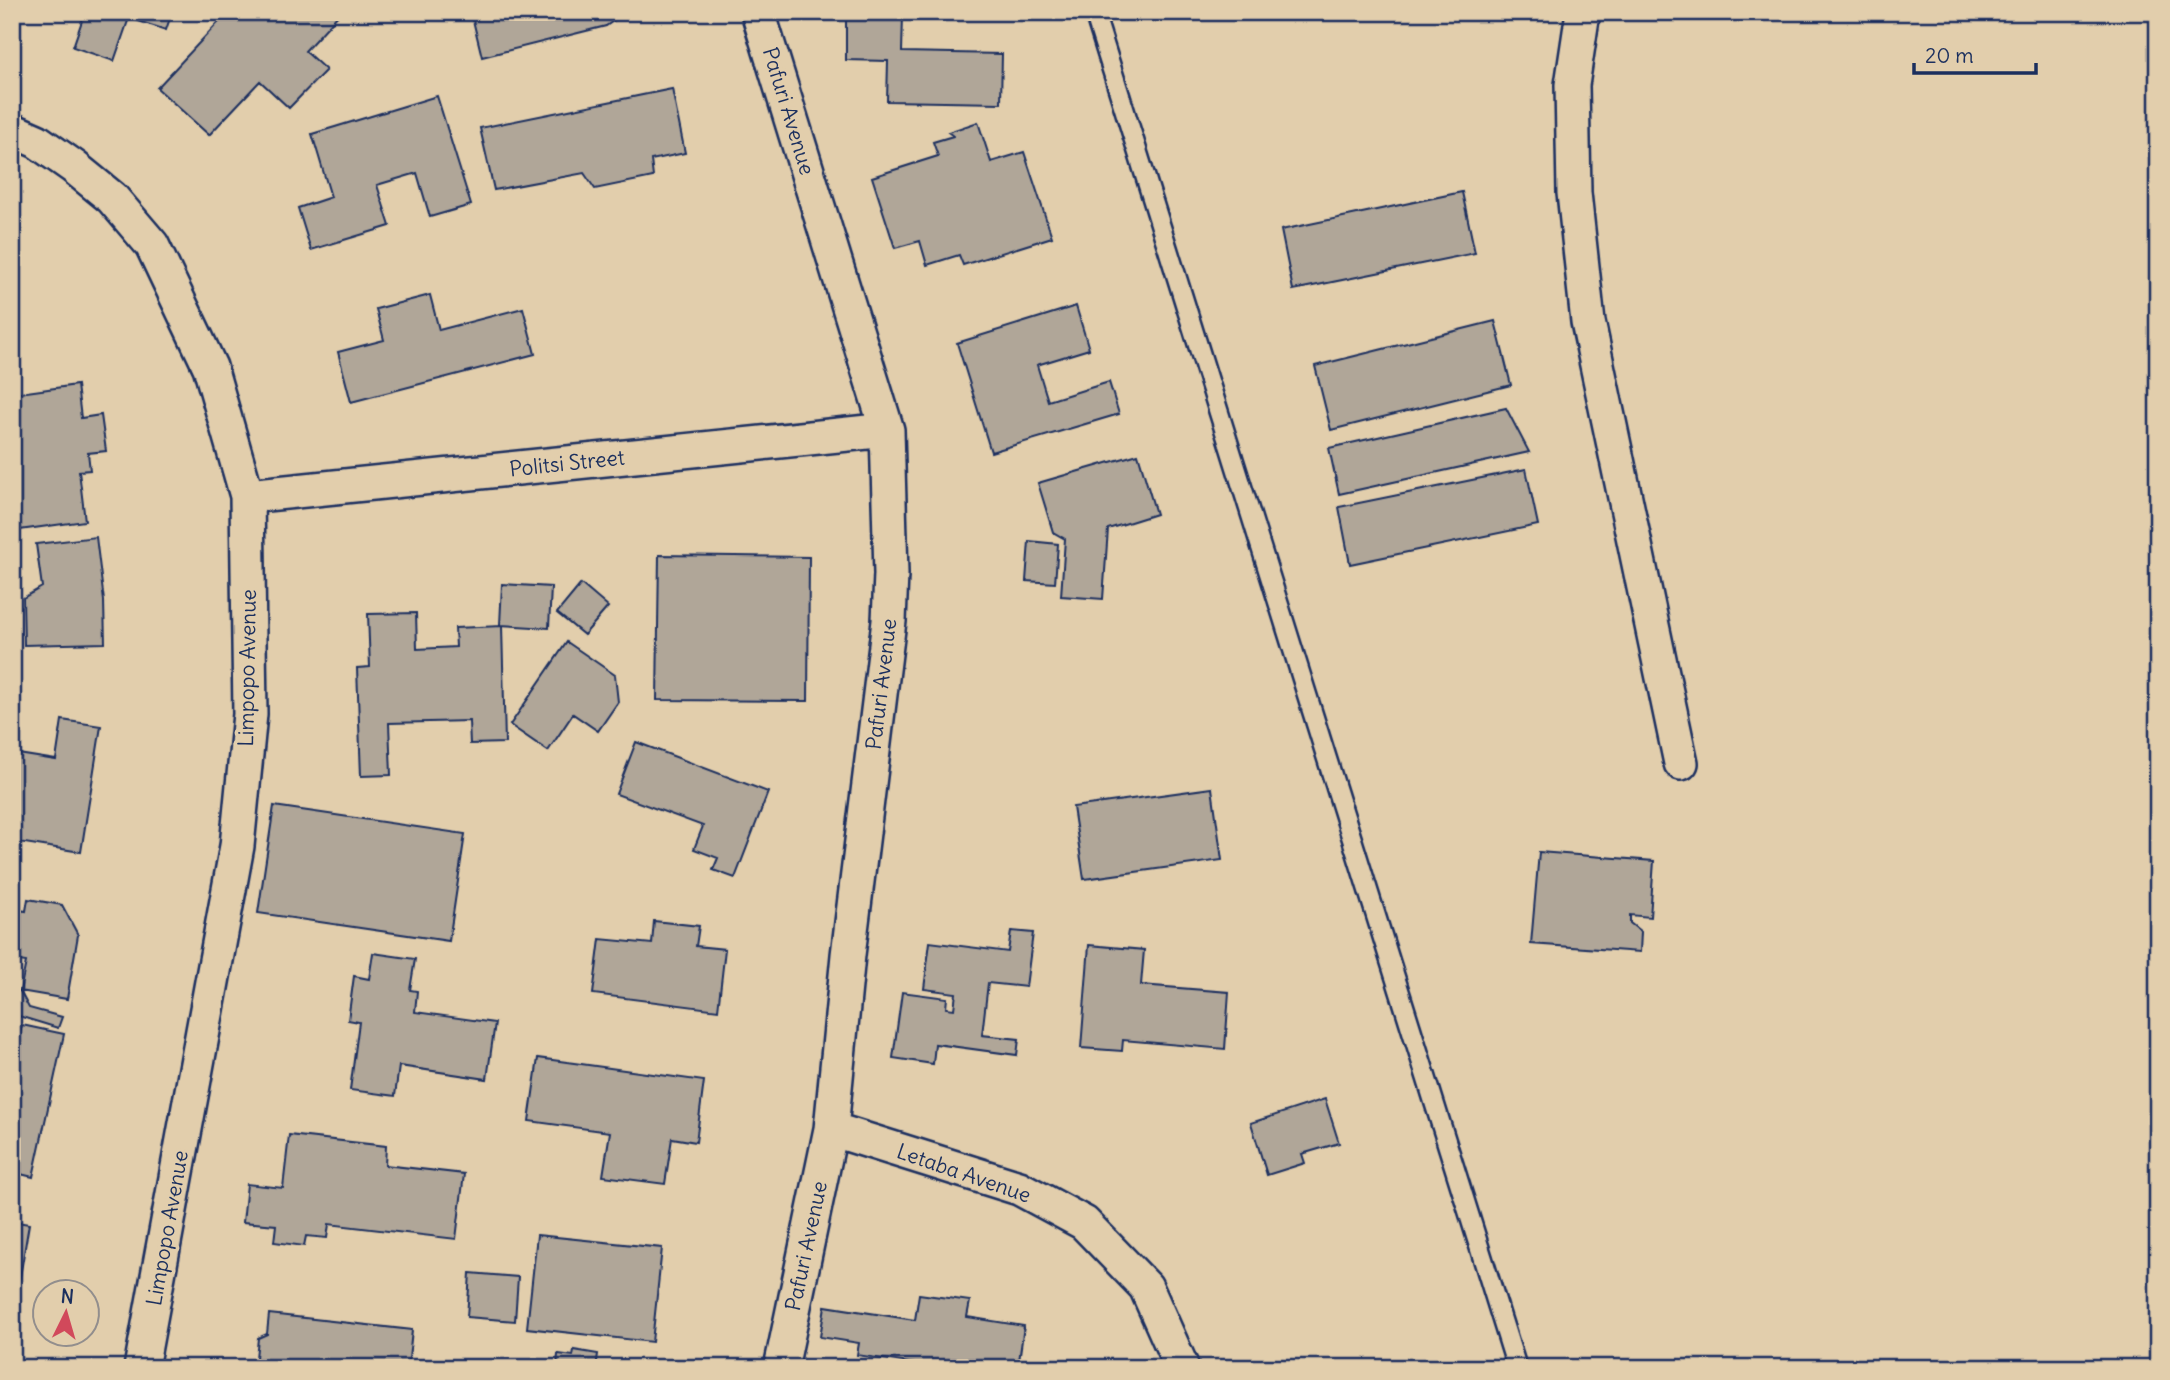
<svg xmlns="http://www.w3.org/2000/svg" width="2170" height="1380" font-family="Delius,sans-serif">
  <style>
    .building { fill: #b0a698; stroke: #1b2f5e; stroke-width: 2 }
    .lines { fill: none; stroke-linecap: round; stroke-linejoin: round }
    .lane-casing { stroke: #1b2f5e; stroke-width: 23 }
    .street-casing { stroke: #1b2f5e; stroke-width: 38 }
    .lane { stroke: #e2ceac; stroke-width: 18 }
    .street { stroke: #e2ceac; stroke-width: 33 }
    .labels { text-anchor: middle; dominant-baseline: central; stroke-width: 7; stroke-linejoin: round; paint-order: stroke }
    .street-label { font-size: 21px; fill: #1b2f5e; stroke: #e2ceac }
  </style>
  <rect width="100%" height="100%" fill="#e2ceac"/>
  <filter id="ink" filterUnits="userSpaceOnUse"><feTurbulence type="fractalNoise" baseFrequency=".0143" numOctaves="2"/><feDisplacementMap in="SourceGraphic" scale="14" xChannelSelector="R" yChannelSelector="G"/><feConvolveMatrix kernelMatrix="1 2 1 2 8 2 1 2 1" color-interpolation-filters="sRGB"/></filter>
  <g filter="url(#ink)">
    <path class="building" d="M85 12H172L166 30 129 18 114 61 73 47Z
      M228 12H341L305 51 326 70 289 108 260 81 209 135 157 88Z
      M471 12H626L606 26 482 57Z
      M846 14 903 15 902 52 1002 54 1001 103 887 101 888 61 846 60Z
      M672 89 685 153 651 160 653 177 595 189 584 173 494 190 480 128Z
      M437 96 471 205 430 217 417 173 377 185 390 226 311 250 298 208 331 197 312 134Z
      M978 122 991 162 1024 152 1052 237 963 265 959 255 927 265 920 241 895 248 872 177 938 156 933 142 953 136 948 132Z
      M1462 192 1475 253 1293 290 1281 230Z
      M430 295 439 330 523 308 535 354 351 402 338 352 384 340 376 309Z
      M1076 306 1089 349 1037 365 1048 401 1109 382 1119 414 991 452 957 343Z
      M1495 321 1511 385 1331 430 1315 366Z
      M77 385 81 418 101 415 106 451 88 453 90 470 79 471 85 521 12 531V394Z
      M1506 408 1529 452 1339 494 1329 448Z
      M1138 454 1156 514 1108 529 1103 599 1061 596 1065 539 1053 532 1038 483Z
      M1526 469 1538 525 1350 564 1339 507Z
      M96 537 104 601 105 643 24 645 23 598 42 587 36 544Z
      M1029 541 1058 544 1055 583 1026 581Z
      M659 555 809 557 808 701 657 700Z
      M502 584 551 587 549 628 500 625Z
      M581 584 608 607 584 635 557 613Z
      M416 613 417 649 456 647 455 628 502 626 505 743 470 744 469 721 389 723 391 775 361 776 357 668 370 667 368 614Z
      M567 642 615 675 618 702 598 731 573 714 548 751 510 725Z
      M62 720 101 726 81 852 12 841V753L56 760Z
      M636 742 768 792 735 878 713 870 718 858 694 849 703 826 616 794Z
      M1212 788 1222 860 1084 879 1073 807Z
      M274 806 465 834 449 941 258 913Z
      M1539 852 1654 861 1650 917 1630 915V923L1641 932 1640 952 1531 944Z
      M28 899 62 905 78 935 67 999 20 991 26 962 12 960V909L26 911Z
      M654 921 699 926 696 946 725 949 718 1010 593 994 600 939 652 944Z
      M1011 931 1033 933 1026 987 988 983 982 1035 1019 1039 1017 1055 935 1044 933 1064 893 1058 902 992 947 998 946 1008 954 1009 956 993 924 989 930 942 1008 952Z
      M1089 945 1144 950 1141 985 1229 992 1225 1049 1123 1040 1122 1051 1081 1048Z
      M373 953 415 959 410 990 417 991 415 1012 495 1023 487 1079 399 1066 395 1096 350 1090 359 1022 348 1020 354 976 369 979Z
      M12 989 20 991 29 1008 62 1017 58 1028 12 1014Z
      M22 1025 64 1034 33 1177 12 1172V1069Z
      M538 1058 704 1081 696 1142 672 1138 665 1184 603 1176 610 1132 529 1121Z
      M1325 1099 1339 1143 1302 1154 1305 1163 1267 1175 1251 1123Z
      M289 1135 386 1146 385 1165 464 1174 456 1239 329 1224 327 1238 306 1236 304 1246 274 1242 276 1225 243 1222 247 1184 283 1188Z
      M12 1221 29 1224 14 1312H12Z
      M537 1235 662 1248 652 1342 527 1328Z
      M470 1273 518 1277 515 1321 467 1317Z
      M919 1294 970 1301 967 1317 1024 1326 1018 1368H941L857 1355 859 1343 820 1337 825 1306 915 1320Z
      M269 1314 412 1330 408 1368H255L258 1338 267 1334Z
      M574 1350 598 1354 596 1368H557L558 1354 573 1356Z"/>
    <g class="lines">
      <defs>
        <path id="lane" d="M1094 12 1517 1368"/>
        <path id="street" d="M758 12 887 430 891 574 889 621 848 955 831 1129 781 1368
          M1583 12 1572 85 1574 193 1588 322 1681 763
          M12 130 37 141 74 167 112 198 152 245 210 367 247 496 250 714 237 846 141 1368
          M247 496 887 430
          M831 1129 1019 1188 1084 1223 1146 1287 1182 1368"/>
      </defs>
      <use href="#lane" class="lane-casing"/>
      <use href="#street" class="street-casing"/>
      <use href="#lane" class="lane"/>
      <use href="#street" class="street"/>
    </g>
  </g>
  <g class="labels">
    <g class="street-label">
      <text transform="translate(789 111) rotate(73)">Pafuri Avenue</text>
      <text transform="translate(567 463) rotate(-6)">Politsi Street</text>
      <text transform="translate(247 668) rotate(-89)">Limpopo Avenue</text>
      <text transform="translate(881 684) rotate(-83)">Pafuri Avenue</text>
      <text transform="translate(964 1173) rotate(19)">Letaba Avenue</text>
      <text transform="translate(167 1228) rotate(-80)">Limpopo Avenue</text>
      <text transform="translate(806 1246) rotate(-78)">Pafuri Avenue</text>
    </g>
  </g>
  <rect width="2170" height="1380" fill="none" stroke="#e2ceac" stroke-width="42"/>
  <rect x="21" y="21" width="2128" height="1338" fill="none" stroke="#1b2f5e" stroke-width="2.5" filter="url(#ink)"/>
  <g transform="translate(66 1313) rotate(5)"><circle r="33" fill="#e2ceac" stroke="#928e8d" stroke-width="2"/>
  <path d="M0-5L12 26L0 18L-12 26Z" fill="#d1495b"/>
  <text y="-10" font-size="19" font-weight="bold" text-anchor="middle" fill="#1b2f5e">N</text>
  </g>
  <path d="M1914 63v10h122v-10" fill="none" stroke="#1b2f5e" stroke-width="3.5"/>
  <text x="1925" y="63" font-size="21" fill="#1b2f5e" stroke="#e2ceac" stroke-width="5" paint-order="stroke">20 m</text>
</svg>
